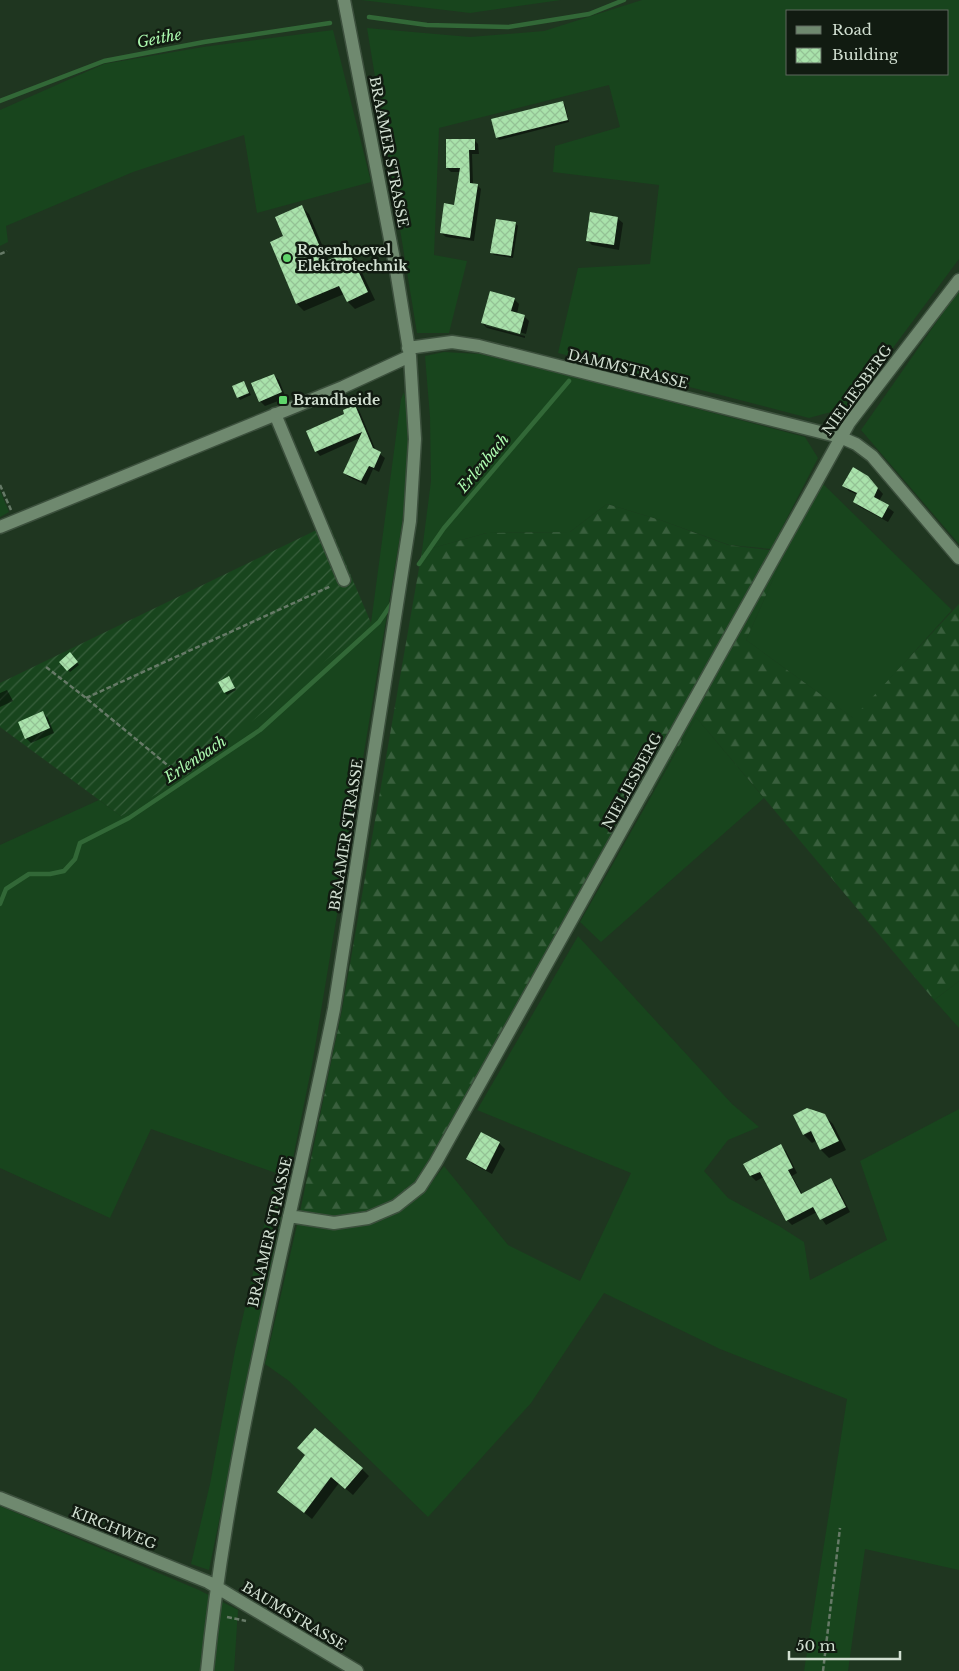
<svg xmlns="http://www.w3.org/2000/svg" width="959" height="1671" font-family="'Libre Baskerville',serif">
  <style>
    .grass { fill: #18451d; fill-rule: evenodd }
    .forest { fill: url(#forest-firs) }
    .garden { fill: url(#garden-furrows) }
    .shadow { fill: #0007 }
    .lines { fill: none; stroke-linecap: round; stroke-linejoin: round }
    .stream { stroke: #326837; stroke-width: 4.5 }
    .building { fill: url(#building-cross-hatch) }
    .minor-casing { stroke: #3c503d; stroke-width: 15 }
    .path { stroke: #667a67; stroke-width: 2.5; stroke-dasharray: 5 2.5; stroke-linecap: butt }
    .minor { stroke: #6f896f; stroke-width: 12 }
    .poi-dot { fill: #5fd56b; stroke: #111b11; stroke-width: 2 }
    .labels { text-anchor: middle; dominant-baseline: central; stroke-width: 5; stroke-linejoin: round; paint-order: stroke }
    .street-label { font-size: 14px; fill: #d1dfd1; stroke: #111b11 }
    .poi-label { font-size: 14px; font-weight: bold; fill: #d1dfd1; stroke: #111b11; text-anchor: start }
    .water-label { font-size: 15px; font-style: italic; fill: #adfbb0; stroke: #111b11 }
  </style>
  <defs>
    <pattern id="forest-firs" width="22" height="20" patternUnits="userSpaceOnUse" patternTransform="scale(1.25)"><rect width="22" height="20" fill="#18451d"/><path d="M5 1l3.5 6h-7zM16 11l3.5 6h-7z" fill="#395f3d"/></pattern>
    <pattern id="garden-furrows" width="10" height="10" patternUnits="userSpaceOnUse" patternTransform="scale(1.25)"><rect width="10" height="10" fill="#18451d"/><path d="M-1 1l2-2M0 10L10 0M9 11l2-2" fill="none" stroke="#395f3d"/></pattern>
    <pattern id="building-cross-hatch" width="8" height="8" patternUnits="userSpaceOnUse" patternTransform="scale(1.25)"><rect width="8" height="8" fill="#a9e2ab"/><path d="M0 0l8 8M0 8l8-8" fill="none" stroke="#94c295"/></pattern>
  </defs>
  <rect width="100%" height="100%" fill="#1f3620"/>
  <path class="grass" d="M361 0H561L470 13Z
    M642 0H959V259L849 407 809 418 558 353 578 268 650 264 659 185 553 172 555 146 620 127 609 85 439 128 434 255 467 261 449 333H417L367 28 470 37 544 31ZM788 11H948V74H788Z
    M333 30 371 182 257 213 244 135 133 172 6 226 8 242 0 246V110L104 64 203 47Z
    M959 290V544L861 430Z
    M444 352 480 354 575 377 805 437 818 458 771 549 729 545 660 520 607 504 570 532 487 533 422 551 431 481 430 417 425 356Z
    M404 392C413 437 407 485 401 530L312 1065 209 1570 191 1564 210 1484 235 1351 276 1173 151 1129 110 1218 0 1168V845L99 800 121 816 371 623 401 399Z
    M822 483 952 610 854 719 746 640 785 552Z
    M0 490 9 512 0 517Z
    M696 717 764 798 601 942 580 922Z
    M578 936 732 1104 759 1127 728 1140 704 1171 728 1198 779 1226 804 1242 810 1280 887 1240 860 1161 959 1109V1570L865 1549 848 1671H804L847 1399 720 1349 604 1293 531 1403 428 1517 289 1381 265 1364 300 1212 334 1228 370 1224 399 1210 425 1191 444 1166 508 1245 580 1281 631 1173 477 1110Z
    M959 981V1028L934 1000Z
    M0 1506 199 1590 238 1610 234 1671H0Z"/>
  <path class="forest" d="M607 504 660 520 728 545 785 552 746 640 853 718 959 604V981L934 1000 696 717 614 857 487 1064 417 1184 395 1202 368 1212 335 1216H321L300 1212 342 1010 422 551 487 533 570 532Z"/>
  <path class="garden" d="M329 524 371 623 187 775 121 816 0 727V683Z"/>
  <path class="shadow" d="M563 102 565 105 569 122 499 140 497 137Z
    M474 140 478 144 479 154H472L473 184 477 185 481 189 474 241 446 237 441 233 455 206 460 172H451L447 168Z
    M302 207 309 214 329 261 349 252 356 260 375 300 355 309 348 302 344 294 304 311 297 304 271 242 284 237Z
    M617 218 623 223 619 250 592 245 587 240Z
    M516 224 518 226 513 258 494 255 492 253Z
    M514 299 519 304 517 314 524 316 529 321 526 334 486 323V326L525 336V338L487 328 482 323Z
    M273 375 279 380 286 398 265 406 260 401Z
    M244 382 251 395 240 400 233 386Z
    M355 406 359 410 376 451 385 458 379 472 373 469 366 485 349 477 344 473 360 438 320 456 316 451Z
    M868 477 883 494 879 501 894 512 888 522 860 507 854 502 858 495 849 491 844 486Z
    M72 656 79 665 70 672 61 662Z
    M231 680 236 690 227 695 225 693Z
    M7 690 13 701 0 707V693Z
    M43 713 48 718 54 733 31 743 26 738Z
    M824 1115 833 1124 846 1150 829 1158 821 1150 817 1140 812 1143 804 1135 795 1116Z
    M481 1134 500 1144 505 1149 492 1174 473 1164 468 1159Z
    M780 1146 786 1151 797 1173 792 1176 803 1195 831 1180 836 1185 850 1212 826 1225 817 1212 792 1225 787 1220 764 1177 756 1181 751 1176 745 1165Z
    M306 1455 362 1469 369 1476 353 1495 339 1483 312 1519 279 1492Z"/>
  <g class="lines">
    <path class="stream" d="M369 17 427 25 508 27 589 14 624 0
      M0 101 104 61 204 42 330 23
      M419 564 444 528 569 381
      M0 904 6 889 29 874H50L64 871 75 859 80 843 129 818 260 730 379 622 392 603"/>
  </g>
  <path class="building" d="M563 101 568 120 496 138 491 119Z
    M446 139H475V150H469L470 183 478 184 470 238 440 233 444 203 454 205 460 168H446Z
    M302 205 326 261 349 251 368 292 347 302 339 286 296 304 270 242 283 236 275 217Z
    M590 212 618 217 614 245 586 241Z
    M496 219 516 222 511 256 490 253Z
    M490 291 515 298 511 311 525 315 520 334 481 323Z
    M274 374 282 392 259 402 251 383Z
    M244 381 249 393 237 398 232 386Z
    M355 405 373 448 381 452 374 468 369 466 361 481 343 473 362 432 315 452 306 431 344 414 343 410Z
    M853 467 868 476 878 488 874 497 889 505 882 518 853 502 857 493 842 486Z
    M70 652 78 662 67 671 59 662Z
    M229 676 235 688 224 693 218 682Z
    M43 711 50 728 25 739 18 722Z
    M807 1108 825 1114 839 1141 820 1150 811 1131 803 1135 793 1115Z
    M481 1132 500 1142 486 1170 466 1159Z
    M781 1144 793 1168 788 1170 801 1194 831 1178 846 1207 820 1220 813 1207 786 1221 760 1172 750 1176 743 1164Z
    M315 1428 363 1468 345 1489 331 1477 304 1513 277 1492 305 1455 297 1448Z"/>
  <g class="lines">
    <defs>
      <path id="minor" d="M408 348 452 342 479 346 840 437 856 444 872 456 959 558
        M275 414 344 580
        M0 527 343 387 410 356
        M289 1216 334 1223 368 1218 396 1206 420 1187 436 1162 813 488 849 423 959 280
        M0 1498 208 1582 357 1671
        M207 1671C229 1447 290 1229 334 1009L410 521 415 439 410 356 396 270 344 0"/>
    </defs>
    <use href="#minor" class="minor-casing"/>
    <path class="path" d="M0 254 7 251
      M0 485 11 510
      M46 667 86 698 171 768
      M86 698 331 586
      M227 1617 246 1621
      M823 1671 840 1528"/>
    <use href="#minor" class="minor"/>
  </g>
  <g class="poi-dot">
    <circle cx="287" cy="258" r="5"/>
    <rect x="278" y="395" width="10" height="10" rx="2.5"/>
  </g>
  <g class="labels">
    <g class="street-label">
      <text transform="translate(389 152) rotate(79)">BRAAMER STRASSE</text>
      <text transform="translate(628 369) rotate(14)">DAMMSTRASSE</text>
      <text transform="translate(857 390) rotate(-54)">NIELIESBERG</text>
      <text transform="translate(632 781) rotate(-61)">NIELIESBERG</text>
      <text transform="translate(346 835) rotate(-81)">BRAAMER STRASSE</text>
      <text transform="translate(270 1232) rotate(-77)">BRAAMER STRASSE</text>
      <text transform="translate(114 1528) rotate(22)">KIRCHWEG</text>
      <text transform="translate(294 1616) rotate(31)">BAUMSTRASSE</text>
    </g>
    <g class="poi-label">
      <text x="297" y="250">Rosenhoevel<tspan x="297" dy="16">Elektrotechnik</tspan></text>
      <text x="293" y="400">Brandheide</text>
    </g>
    <g class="water-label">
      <text transform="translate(159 38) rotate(-11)">Geithe</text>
      <text transform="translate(483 463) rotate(-50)">Erlenbach</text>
      <text transform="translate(195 759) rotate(-34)">Erlenbach</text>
    </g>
  </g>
  <rect x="786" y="10" width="162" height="65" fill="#111b11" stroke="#5e695e"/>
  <rect x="796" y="26" width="25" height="8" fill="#6f896f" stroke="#5e695e"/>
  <text x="832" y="35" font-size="15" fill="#d1dfd1">Road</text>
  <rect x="796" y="48" width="25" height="15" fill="url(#building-cross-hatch)" stroke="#5e695e"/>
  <text x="832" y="60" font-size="15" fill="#d1dfd1">Building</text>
  <path d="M789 1651v8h111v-8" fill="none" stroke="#d1dfd1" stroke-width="2.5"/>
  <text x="796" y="1651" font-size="15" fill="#d1dfd1" stroke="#111b11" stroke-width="4" paint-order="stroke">50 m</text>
</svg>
